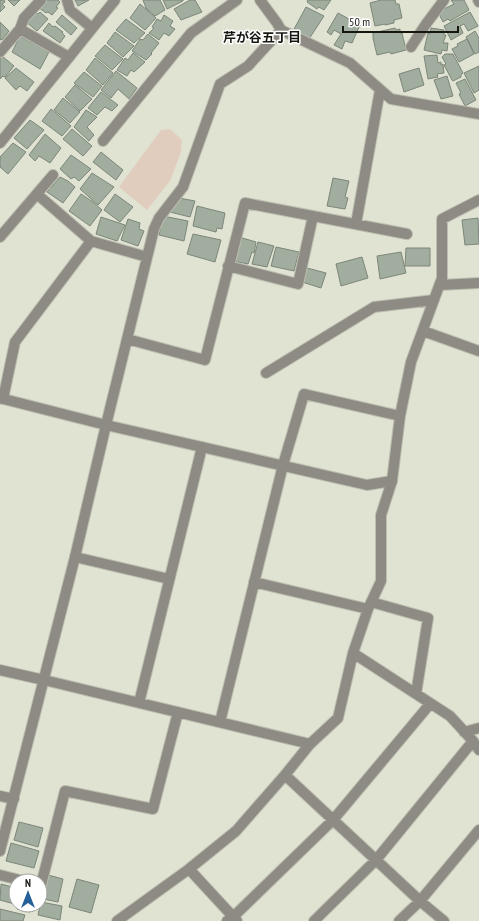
<svg xmlns="http://www.w3.org/2000/svg" width="479" height="921" font-family="'PT Sans Narrow','Noto Sans JP',sans-serif">
  <style>
    .green { fill: #e1cdbd }
    .building { fill: #a1ad9f; stroke: #7c867a }
    .lines { fill: none; stroke-linecap: round; stroke-linejoin: round }
    .minor-casing { stroke: #bcbeaf; stroke-width: 12 }
    .tertiary-casing { stroke: #bcbeaf; stroke-width: 12 }
    .minor { stroke: #8e8b84; stroke-width: 10 }
    .tertiary { stroke: #8e8b84; stroke-width: 10 }
    .labels { text-anchor: middle; dominant-baseline: central; stroke-width: 3; stroke-linejoin: round; paint-order: stroke }
    .neighbourhood-label { font-size: 13px; font-weight: bold; fill: #171712; stroke: #fff }
  </style>
  <rect width="100%" height="100%" fill="#e0e3d2"/>
  <path class="green" d="M170 129 182 140 181 152 170 181 147 210 119 187 161 130Z"/>
  <path class="building" d="M0 0H4L5 2 2 4 5 7 0 12Z
    M8 0H20L14 6Z
    M45 0H58L60 2 56 7 58 8 52 15 48 12 46 13 39 8Z
    M75 0H89L78 6Z
    M143 0H160L165 10 155 16 146 8Z
    M163 0H183V1L167 9Z
    M190 0H195L202 12 181 20 174 9Z
    M308 0H331L324 10 319 7 317 9 307 2Z
    M381 0H395L396 4H399L402 18 394 20V23L385 25V24L375 26 370 3Z
    M451 0H464L469 10 450 21 448 19 443 22 438 12 454 4Z
    M140 4 156 18 145 30 130 18Z
    M306 7 324 16 309 39 293 31Z
    M35 11 38 14 40 12 48 19 37 31 26 22Z
    M470 12 478 26 468 31 464 24 460 26 463 33 451 40 444 26Z
    M338 13 360 25 352 43 345 41 342 49 334 45 341 34 334 30 331 35 327 32Z
    M62 15 77 28 71 35 56 22Z
    M164 15 173 21 170 26 175 29 169 36 164 33 159 40 149 33 154 28 152 27 157 19 161 21Z
    M126 19 145 33 134 43 116 30Z
    M0 22 9 31 3 39 0 40Z
    M49 23 53 27 55 26 63 32 62 33 65 36 60 43 43 31Z
    M395 28 396 30 400 29V33H402L406 50 391 54 390 52 377 55 373 38V33Z
    M431 28 444 30V35H446L443 43H448L447 51 442 50 441 54 424 50 428 33 430 34Z
    M475 31 479 38V52L475 54 466 37Z
    M115 32 134 46 123 57 107 43Z
    M148 34 159 43 151 53 152 54 146 60 132 51 140 39 143 40Z
    M20 36 49 52 40 69 12 52Z
    M467 39 474 54 459 62 452 49 458 46 457 44Z
    M105 45 123 59 112 70 95 56Z
    M133 53 145 62 134 72 131 70 127 76 117 70 125 58 128 60Z
    M445 54H453L463 73 461 75V77L453 81 452 80 444 65 446 64 442 57Z
    M437 55 438 63 441 62V65L443 64 444 73 437 74 438 77 428 79 424 56Z
    M2 56 14 66 5 77 3 76 0 79V58Z
    M95 58 113 73 103 85 86 70Z
    M479 66V90L474 93 464 73Z
    M16 68 34 82 27 91 20 86 16 90 5 78Z
    M419 68 424 85 404 92 399 74Z
    M116 71 137 88 129 99 118 89 111 98 101 90Z
    M84 72 102 86 93 97 74 83Z
    M447 76 453 96 441 99 434 80Z
    M465 79 476 100 465 106 459 94 461 93 456 83Z
    M75 85 92 99 80 111 65 97Z
    M101 92 118 105 112 111 105 107 97 115 88 108Z
    M63 98 80 112 70 123 54 110Z
    M51 109 71 126 62 136 42 121Z
    M86 110 97 117 87 127 94 135 89 141 74 127Z
    M30 120 44 130 27 149 14 138Z
    M72 129 92 146 83 156 63 139Z
    M45 134 61 148 50 163 39 156 35 161 29 155Z
    M13 143 26 152 8 174 0 167V157Z
    M101 152 123 170 116 180 93 162Z
    M71 155 91 169 79 181 74 177 71 179 60 169Z
    M92 173 114 187 98 205 80 189Z
    M60 177 68 181 75 187 63 203 47 192Z
    M333 178 349 181 345 197 348 198 345 209 327 206Z
    M81 194 93 202 102 210 90 226 69 211Z
    M115 194 133 207 120 222 104 210Z
    M179 198 195 201 190 217 170 212Z
    M197 206 225 213 222 229 217 228 216 232 193 226Z
    M163 216 188 221 184 241 159 235Z
    M101 217 125 225 117 241 96 234Z
    M478 218 479 244 465 245 462 220Z
    M128 219 140 223 139 229 144 231 138 246 121 240Z
    M193 234 221 240 215 262 187 254Z
    M239 237 256 242 254 253 252 252 248 264 233 261Z
    M258 242 274 246 267 267 252 264Z
    M276 247 299 252 294 271 271 266Z
    M406 248H430V266H405Z
    M401 252 406 273 380 279 377 256Z
    M362 257 368 278 341 286 336 264Z
    M307 268 326 273 321 288 302 282Z
    M19 822 43 828 38 847 14 840Z
    M11 843 39 851 34 868 6 861Z
    M48 875 63 879 58 902 43 899Z
    M77 879 99 885 91 913 69 907Z
    M1 884 16 888V895L14 904 0 900Z
    M41 902 62 906 60 920 38 915Z
    M18 905H32L30 912 17 909Z
    M0 909 25 915 23 921H0Z"/>
  <g class="lines">
    <defs>
      <path id="minor" d="M67 0 70 10 92 28
        M20 29 24 18 41 0
        M281 30 350 63 391 99 479 114
        M411 47 426 24 444 0
        M0 52 20 29 69 57
        M103 141 191 33 237 0
        M37 194 91 241 147 257
        M356 224 380 90
        M0 237 53 175
        M228 266 298 284 313 216
        M440 285 479 283
        M423 331 479 351
        M127 339 205 360 245 203 407 234
        M266 373 374 307 434 300
        M3 399 15 342 91 241
        M106 425 154 229 159 218 183 187 220 84 248 66 281 30 277 23 260 0
        M75 557 169 579
        M254 582 368 609
        M371 602 428 618 416 694
        M353 653 450 716 473 741 479 750
        M44 680 310 744
        M139 703 202 447
        M220 722 283 465 304 394 400 416
        M464 732 479 728
        M285 775 420 901 444 921
        M0 796 14 799
        M189 869 237 921
        M0 875 24 881
        M40 885H41L65 791 153 809 178 712
        M117 921 189 869 236 831 285 775 310 744 338 718 353 653 368 609 381 581V515L392 481 400 416 411 362 442 278V219L479 200
        M227 921 233 917 333 820 430 704
        M314 921 376 860 473 741
        M399 921 420 901 479 830"/>
      <path id="tertiary" d="M478 0 479 2
        M0 143 115 0
        M0 398 106 425 367 485 392 481
        M0 670 44 680
        M0 851 75 557 106 425"/>
    </defs>
    <use href="#minor" class="minor-casing"/>
    <use href="#tertiary" class="tertiary-casing"/>
    <use href="#minor" class="minor"/>
    <use href="#tertiary" class="tertiary"/>
  </g>
  <g class="labels">
    <g class="neighbourhood-label">
      <text x="262" y="37">芹が谷五丁目</text>
    </g>
  </g>
  <g transform="translate(28 893)"><circle r="19" fill="#ffffff" stroke="#a2a2a0"/>
  <path d="M0-3L7 15L0 10L-7 15Z" fill="#266098"/>
  <text y="-6" font-size="11" font-weight="bold" text-anchor="middle" fill="#171712">N</text>
  </g>
  <path d="M343 26v6h115v-6" fill="none" stroke="#171712" stroke-width="2"/>
  <text x="349" y="26" font-size="12" fill="#171712" stroke="#ffffff" stroke-width="3" paint-order="stroke">50 m</text>
</svg>
